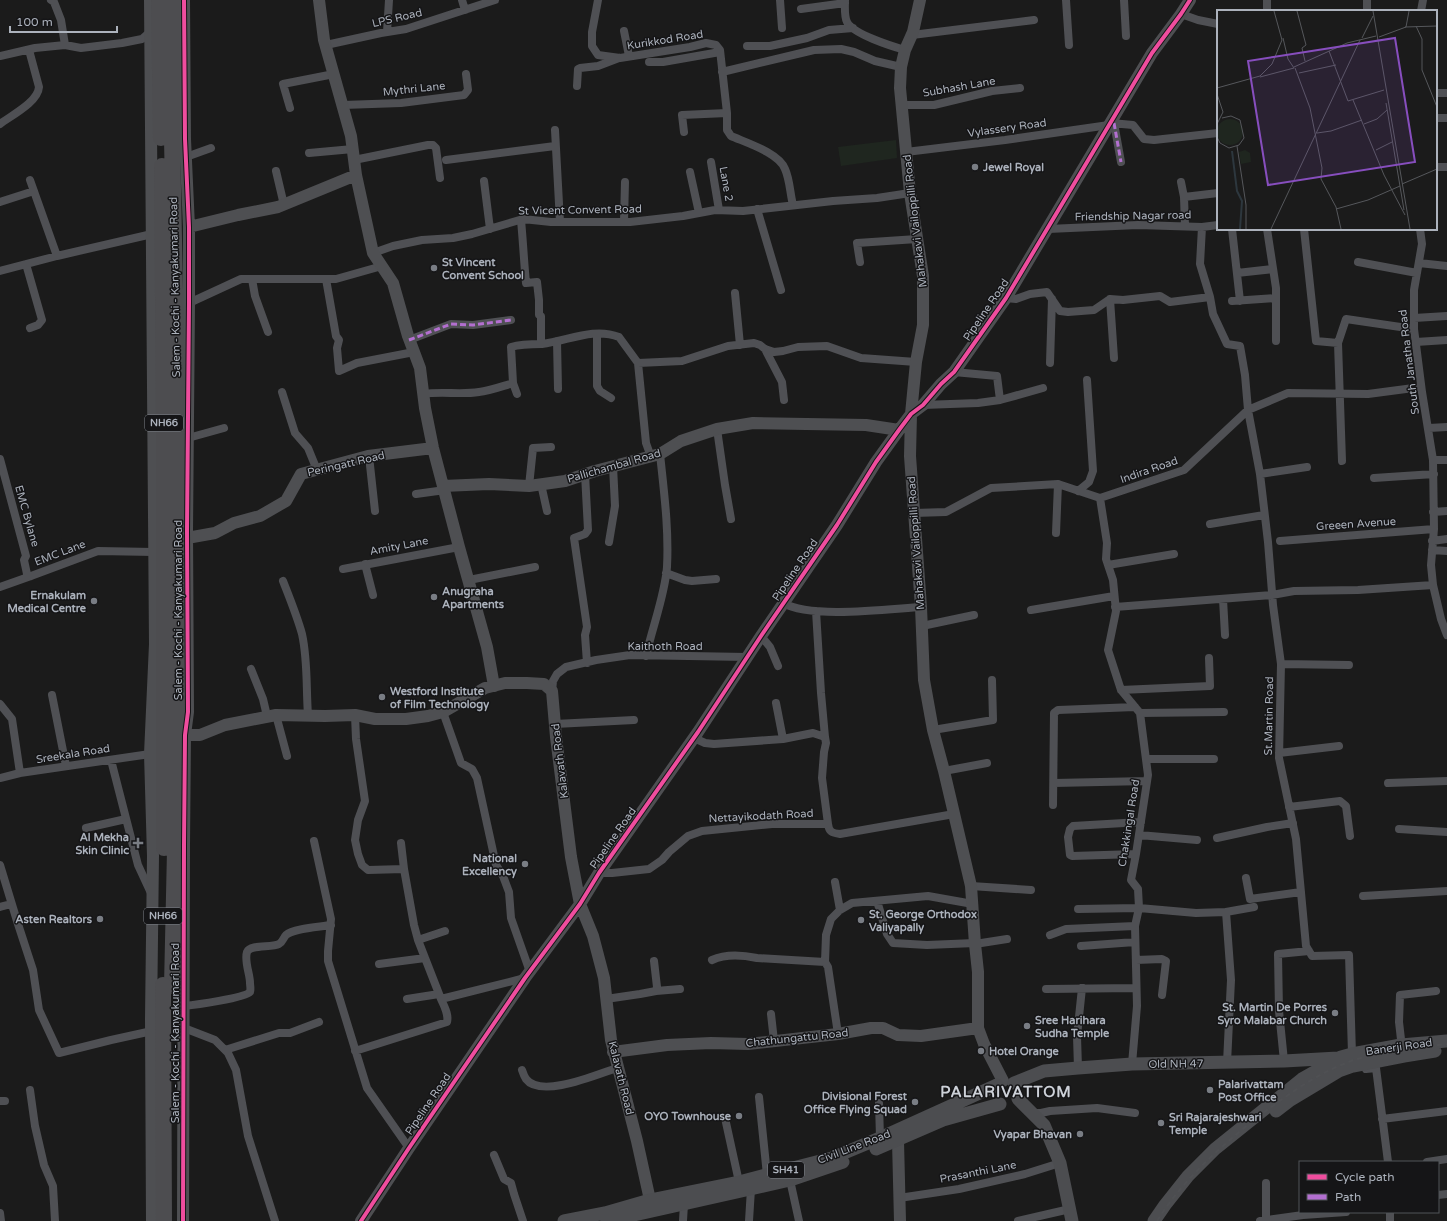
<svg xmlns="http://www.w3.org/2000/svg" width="1447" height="1221" font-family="'Varela Round',sans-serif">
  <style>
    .green { fill: #1f261f }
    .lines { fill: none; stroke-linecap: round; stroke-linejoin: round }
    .street { stroke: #4f5054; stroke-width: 8 }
    .secondary { stroke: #4e4f52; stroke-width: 12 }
    .primary { stroke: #4c4d50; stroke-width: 13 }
    .highway { stroke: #4d4d50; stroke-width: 16 }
    .rail { stroke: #4f5053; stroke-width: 2; stroke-dasharray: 5 4; stroke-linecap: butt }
    .highway-bridge { stroke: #4d4d50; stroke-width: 16 }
    .quiet { stroke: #b36fd0; stroke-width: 3; stroke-dasharray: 6 3; stroke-linecap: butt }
    .cycleway-casing { stroke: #151517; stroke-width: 6 }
    .cycleway { stroke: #ef4d9e; stroke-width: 4 }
    .poi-dot { fill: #797d84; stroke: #151517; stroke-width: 1.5 }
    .labels { text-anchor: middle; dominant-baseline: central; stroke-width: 3; stroke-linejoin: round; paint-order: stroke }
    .shield { fill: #151517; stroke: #7f838a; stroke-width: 1 }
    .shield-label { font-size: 10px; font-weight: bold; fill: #acb2bc }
    .street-label { font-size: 11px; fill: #acb2bc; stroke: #151517 }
    .poi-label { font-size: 11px; font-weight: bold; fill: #acb2bc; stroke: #151517; text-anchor: start }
    .district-label { font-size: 15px; font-weight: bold; letter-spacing: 1px; fill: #cdd1d8; stroke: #151517 }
    .inset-river { fill: none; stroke: #2d373e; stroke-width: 2 }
    .inset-road { fill: none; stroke: #55575b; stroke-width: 1 }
    .view { fill: #874ebe; fill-opacity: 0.15; stroke: #874ebe; stroke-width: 2 }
    .inset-edge { fill: none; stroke: #acb2bc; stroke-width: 2 }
  </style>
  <rect width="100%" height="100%" fill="#1b1b1b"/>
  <path class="green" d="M896 140 897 158 841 166 838 147Z"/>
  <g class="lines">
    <path class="street" d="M51 0 54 2 61 20 65 45
      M462 0 465 10
      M598 0 592 32V46L598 55 620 58 690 47 706 43 716 45 720 50 727 113V130L731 136C747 143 779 153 785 169 790 180 790 194 793 205
      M780 0 782 28
      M845 0C845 6 844 16 847 22 853 34 891 46 905 50
      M1066 0 1069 45
      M1124 0 1126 36
      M1267 0V11
      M1367 0V11
      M801 9 845 3
      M1421 11 1423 0
      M1181 14 1198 20 1218 24
      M624 31 629 56
      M387 32 389 0
      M912 35 1034 20
      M326 45 381 33 406 29 495 0
      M747 46H770L807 38 829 30 853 28
      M0 56 35 48 65 45 81 48 122 43 142 39 150 32
      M649 62H663L720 52
      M722 72 814 50 841 49 854 52 875 61 901 67
      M577 86 578 69 580 68 598 66 619 58
      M1436 93H1447
      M343 105 401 103 464 95 468 90 466 74
      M902 105H934L992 91 1020 88
      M290 108 283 84 334 74
      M1436 118H1447
      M1111 123 1133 125 1144 139 1154 140 1218 133
      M1114 123 1121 162
      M0 124C12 115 38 102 39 87L29 50
      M555 130 560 222
      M684 132 682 115 727 113
      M906 152 1005 140 1109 125
      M309 153 353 149
      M186 157 211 148
      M354 160 428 145H433L436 148 440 178
      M446 160 555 146
      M711 162 719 210
      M1436 167H1447
      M276 171 284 205
      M690 172 699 213
      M30 180 57 256
      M484 181 490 229
      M1181 182 1184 197 1185 226
      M1184 197 1218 193
      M0 202 34 191
      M757 209 781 290
      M521 220C523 241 524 262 526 283L537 282 539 300V315L541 316V344
      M624 221 625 182
      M1202 227 1200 264 1210 297 1213 314 1227 344 1240 346 1245 375 1248 410 1260 474 1268 542 1273 605 1281 664 1279 758 1296 839 1306 946 1312 956 1349 955 1352 1054
      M1048 229 1138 225 1202 227 1218 225
      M1232 229 1240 301
      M1267 229 1276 288V341
      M1304 229 1316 341 1338 343 1346 319 1414 329
      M1420 229 1422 244 1414 290V329L1422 392 1433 460 1434 529 1431 565 1433 585 1441 619 1447 635
      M373 253 393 246 422 240 453 238 472 234 523 219 551 222H630L683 216 715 210 743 211 833 201 877 198 910 193
      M860 262 857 243 917 239
      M1358 262 1417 273
      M1419 263 1447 266
      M26 264 42 320 38 325 30 328
      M0 271 57 256 152 234
      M1237 273 1273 269
      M252 279 255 296 268 332
      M326 279 336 336 339 340 337 348 339 371 357 363 414 352
      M735 293 740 345
      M1006 298 1016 299 1030 294 1047 292 1060 311 1068 312 1094 310 1110 299 1123 300 1160 296 1170 302 1210 297
      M1110 299 1114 358
      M1232 301 1276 298
      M189 303 241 279H336L382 266
      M1414 318 1447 316
      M597 335V386L600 391 611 398
      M409 340 451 324 473 325 511 320
      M557 341 558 389
      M1416 342 1447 340
      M1338 343 1342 461
      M765 349 782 382 784 400
      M638 363 646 443 651 457
      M1050 363 1052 299
      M954 372 997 376 1000 400 1043 388
      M513 383 517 394
      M282 392 295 433 308 448 317 470
      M423 394C442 391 460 395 479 392 489 391 500 387 510 384L513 383 511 347C521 344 531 344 542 344 568 341 593 327 619 337L638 363 682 361 728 346 754 343 760 345 765 349 774 352 783 351 798 347 827 346 861 358 916 362
      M923 405 978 403 1000 400
      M1429 428 1447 427
      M717 429 725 485 731 519
      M188 438 224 428
      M369 456 375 511
      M0 459 26 556 24 560 27 574 31 576
      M1433 460H1447
      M585 474 588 530 585 534 574 538 587 627 585 635 587 663
      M1260 474 1307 467
      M1374 478 1434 474
      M541 484 547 511
      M529 486 533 448 551 447
      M1078 491 1089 482 1093 471 1087 380
      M416 494 445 490
      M1100 498 1107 543 1106 559 1113 580 1116 611 1108 650 1121 690 1140 713 1148 775 1136 854 1131 880 1138 889 1139 908 1135 926 1137 1006 1132 1064
      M1433 512 1447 511
      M914 513 946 512 991 488 1058 484 1100 498 1184 470 1248 410 1288 393 1368 394 1421 387
      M1210 524 1264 515
      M1056 533 1058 484
      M1280 541 1434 529
      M1432 541 1447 539
      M609 542 615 506 613 466
      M1432 550 1447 551
      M365 564 373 595
      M1108 565 1174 554
      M343 569 459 547
      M666 573 685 580 692 581 716 579
      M469 580 535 567
      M283 581C290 599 297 616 302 634 308 661 306 689 308 715
      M0 587 31 576 98 551 154 552
      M1223 599 1225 635
      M783 603C811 619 888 609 921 607
      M1115 607 1272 595 1294 591 1358 590 1433 585
      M1031 610 1114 596
      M816 611 821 693 825 737
      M922 626 974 615
      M761 636 770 647 778 666
      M646 656C652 628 665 595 667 567 669 529 664 492 660 454
      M1281 664 1349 665
      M251 669 263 699 267 716
      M1121 690 1210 686 1209 658
      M552 691 553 681 557 674 566 667 596 660 630 655 747 657
      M52 695 66 766
      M776 703 783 739 813 733 825 737 826 743 824 752 822 778 828 824
      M0 704 12 719 20 773
      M443 712 461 763 472 769 477 778 496 865 503 876 509 892 511 918 530 972
      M1140 713 1224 712
      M276 715 287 756
      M355 715 356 739 365 801 358 820 355 840 358 854 362 865 368 870 404 869 414 925 418 940 441 999 525 978
      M555 724 634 720
      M933 730 993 720 992 680
      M694 738 705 743 714 744 783 739
      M1279 753 1339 746
      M1146 759H1214
      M111 760 138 865 151 893
      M944 771 987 763
      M0 778 20 773 150 754
      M1054 783 1147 781
      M1388 783 1447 781
      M1053 805 1054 713 1058 710 1135 707
      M1289 807 1340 801 1346 806 1350 836
      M86 828 126 819
      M1399 829 1447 832
      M1139 835 1197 840
      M1217 838 1267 827 1293 823
      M314 841 331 919 328 951V961L367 1088 409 1148
      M401 843 404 869
      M1136 854 1072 856 1070 855 1068 837 1070 829 1073 826 1141 822
      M0 865 17 921 33 970 39 1010 59 1053 111 1040 152 1031
      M599 873H612L649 869 662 860 669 852 688 836 702 831 772 824H828C829 832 832 833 840 834L954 814
      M1246 878 1250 899 1301 892
      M835 882 840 910
      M971 886 1031 890
      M1363 896 1447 891
      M877 901 887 934 893 943 927 945 975 943
      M0 907 11 904
      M1078 909 1139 908 1196 913 1226 912 1231 980 1227 1063
      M1226 912 1254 907
      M1050 935 1066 929 1135 926
      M418 940 445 931
      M975 944 1007 939
      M1081 946 1135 942
      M712 960C725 954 743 955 757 958L825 962
      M1136 960 1162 959 1166 961 1162 995
      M379 964 425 958
      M1046 989 1136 988
      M656 991 680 989
      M407 999 439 994
      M606 999 640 994 656 991 657 987 654 961
      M184 1006C194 1005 245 998 250 992 251 989 250 985 250 983 250 974 244 961 247 952 251 944 271 948 279 944 283 942 283 938 286 935 294 928 321 927 331 925
      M771 1014 774 1041
      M184 1028 215 1040 228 1053 236 1070 248 1136 275 1221
      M838 1034 828 967 825 962 826 935 831 919 840 910 852 903 928 896 973 904
      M1402 1048 1399 1022 1400 995 1436 991
      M225 1050 279 1033H290L319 1022
      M355 1051 447 1022C449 1014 444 1006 441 999
      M1284 1061 1279 1011 1278 954 1309 951
      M1078 1068 1077 1036 1082 988
      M1366 1069 1376 1068 1388 1162
      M522 1070C523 1073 524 1076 526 1079 541 1099 598 1074 617 1068
      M30 1090 35 1126 44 1165 53 1186 55 1221
      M759 1097 767 1175
      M0 1101H5
      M879 1103 880 1138
      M1032 1113H1041L1050 1111 1097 1108 1135 1113
      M725 1118 739 1182
      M1382 1119 1447 1111
      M494 1155 504 1179 511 1183 514 1194 523 1221
      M1427 1162 1447 1159
      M790 1180 799 1221
      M1438 1195 1447 1194
      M899 1198 959 1189 1025 1174 1060 1163
      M1390 1212V1221
      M0 1213 1 1221
      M1266 1220V1183
      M683 1221 684 1204
      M749 1221 751 1189
      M1018 1221 1070 1209
      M1260 1221 1303 1215 1346 1212"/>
    <path class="secondary" d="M150 0 155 644 150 754 153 856 151 1019 152 1221
      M319 0 324 40 351 136 356 175 373 253 393 283 408 336 420 368 425 408 433 448 459 547 487 647 494 686
      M920 0 913 32 905 50 901 67 900 88 910 193 923 276V325L916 362 911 414 910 456 921 607 924 680 933 730 944 771 971 886 975 944 978 972V1028L984 1044 1003 1081
      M189 227 238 215 278 207 356 175
      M443 486 489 484 529 486 565 481 595 471 660 454 681 441 717 429 753 423 866 425 899 430
      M187 538 215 533 234 523 260 516 286 501 301 474 368 456 433 448
      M185 735H200L225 725 276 715 325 716 355 715 375 719H406L428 716 443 712 485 688 505 683H527L544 684 552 691 556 737 571 857 580 904 593 936 604 978 611 1040 637 1141 650 1200
      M613 1052 667 1045 711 1043 748 1044 838 1034 871 1028H883L898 1035 921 1036 978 1028
      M898 1141 900 1221
      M183 1221 184 846 185 735 188 712 187 531 189 303V227L185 139 184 0
      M361 1221 409 1148 525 978 580 904 599 873 698 732 761 636 837 525 876 462 899 430 911 414 923 405 941 384 954 372 1006 298 1152 53 1181 14 1190 0"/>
    <path class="primary" d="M1014 1083 1044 1071 1078 1068 1132 1064 1284 1061 1338 1058
      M1018 1099 1044 1125 1060 1163 1072 1221
      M1276 1111 1289 1101 1339 1071 1353 1066 1404 1056 1435 1051
      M876 1149 943 1120 1000 1104
      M564 1221 605 1213 650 1200 739 1182 832 1158 880 1138 997 1085
      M607 1221 790 1180 843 1162
      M1154 1221 1165 1205 1188 1176 1215 1149 1302 1079 1341 1057 1352 1054 1401 1045 1447 1041"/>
    <path class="highway" d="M159 0 161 138
      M172 0V139L178 440V714L172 986
      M162 166 164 427V848"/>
    <path class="rail" d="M1157 1221C1184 1178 1223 1144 1263 1113 1289 1094 1315 1075 1346 1063 1360 1057 1375 1055 1390 1052 1409 1049 1428 1046 1447 1044"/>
    <path class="highway-bridge" d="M163 985 164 1221"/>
    <path class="quiet" d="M1114 123 1121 162
      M409 340 451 324 473 325 511 320"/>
    <defs>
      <path id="cycleway" d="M183 1221 184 846 185 735 188 712 187 531 189 303V227L185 139 184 0
        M361 1221 409 1148 525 978 580 904 599 873 698 732 761 636 837 525 876 462 899 430 911 414 923 405 941 384 954 372 1006 298 1152 53 1181 14 1190 0"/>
    </defs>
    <use href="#cycleway" class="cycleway-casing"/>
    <use href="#cycleway" class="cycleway"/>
  </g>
  <g class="poi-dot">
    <circle cx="975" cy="167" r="4"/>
    <circle cx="434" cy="268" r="4"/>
    <circle cx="434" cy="597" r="4"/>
    <circle cx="94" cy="601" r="4"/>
    <circle cx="382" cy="697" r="4"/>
    <path d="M136 837h4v4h4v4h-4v4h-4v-4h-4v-4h4z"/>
    <circle cx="525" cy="864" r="4"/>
    <circle cx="100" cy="919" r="4"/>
    <circle cx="861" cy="920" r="4"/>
    <circle cx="1335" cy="1013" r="4"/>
    <circle cx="1027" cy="1026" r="4"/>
    <circle cx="981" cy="1051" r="4"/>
    <circle cx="1210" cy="1090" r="4"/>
    <circle cx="915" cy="1102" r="4"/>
    <circle cx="739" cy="1116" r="4"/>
    <circle cx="1161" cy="1123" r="4"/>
    <circle cx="1080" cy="1134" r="4"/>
  </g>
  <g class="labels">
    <g class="shield">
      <rect x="145" y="415" width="38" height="16" rx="3"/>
      <rect x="144" y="908" width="38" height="16" rx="3"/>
      <rect x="768" y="1162" width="36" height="16" rx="3"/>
    </g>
    <g class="shield-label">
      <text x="164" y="423">NH66</text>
      <text x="163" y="916">NH66</text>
      <text x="786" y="1170">SH41</text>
    </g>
    <g class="street-label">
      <text transform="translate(397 18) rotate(-13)">LPS Road</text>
      <text transform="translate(665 40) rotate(-9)">Kurikkod Road</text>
      <text transform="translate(959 87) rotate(-10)">Subhash Lane</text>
      <text transform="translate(414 89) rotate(-6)">Mythri Lane</text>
      <text transform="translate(1007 128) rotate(-8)">Vylassery Road</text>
      <text transform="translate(726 184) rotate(80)">Lane 2</text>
      <text transform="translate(580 210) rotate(-1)">St Vicent Convent Road</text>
      <text transform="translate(1133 216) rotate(-1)">Friendship Nagar road</text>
      <text transform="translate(915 221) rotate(-97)">Mahakavi Vailoppilli Road</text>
      <text transform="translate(175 287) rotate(-91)">Salem - Kochi - Kanyakumari Road</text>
      <text transform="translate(986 310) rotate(-56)">Pipeline Road</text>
      <text transform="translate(1409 362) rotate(-97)">South Janatha Road</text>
      <text transform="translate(346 464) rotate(-13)">Peringatt Road</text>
      <text transform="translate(614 466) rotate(-16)">Pallichambal Road</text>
      <text transform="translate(1149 470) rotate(-19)">Indira Road</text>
      <text transform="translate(27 516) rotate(74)">EMC Bylane</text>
      <text transform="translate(1356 524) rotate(-4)">Greeen Avenue</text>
      <text transform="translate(916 543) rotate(-94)">Mahakavi Vailoppilli Road</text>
      <text transform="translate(399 546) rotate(-11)">Amity Lane</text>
      <text transform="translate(60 553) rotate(-21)">EMC Lane</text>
      <text transform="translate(795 570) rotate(-56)">Pipeline Road</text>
      <text transform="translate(178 610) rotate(-90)">Salem - Kochi - Kanyakumari Road</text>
      <text x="665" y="646">Kaithoth Road</text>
      <text transform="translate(1269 716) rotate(-89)">St.Martin Road</text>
      <text transform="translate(73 754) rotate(-9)">Sreekala Road</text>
      <text transform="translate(560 761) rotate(-97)">Kalavath Road</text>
      <text transform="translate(761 816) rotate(-3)">Nettayikodath Road</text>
      <text transform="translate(1129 823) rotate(-81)">Chakkingal Road</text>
      <text transform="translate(613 838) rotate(-55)">Pipeline Road</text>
      <text transform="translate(175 1033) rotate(-90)">Salem - Kochi - Kanyakumari Road</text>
      <text transform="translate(797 1038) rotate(-6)">Chathungattu Road</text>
      <text transform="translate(1399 1047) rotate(-8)">Banerji Road</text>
      <text transform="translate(1176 1064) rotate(-1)">Old NH 47</text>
      <text transform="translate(621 1078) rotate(76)">Kalavath Road</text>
      <text transform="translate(428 1104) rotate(-56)">Pipeline Road</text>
      <text transform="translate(854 1147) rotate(-21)">Civil Line Road</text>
      <text transform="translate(978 1172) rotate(-11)">Prasanthi Lane</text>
    </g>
    <g class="poi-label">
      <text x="983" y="167">Jewel Royal</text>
      <text x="442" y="262">St Vincent<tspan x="442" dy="13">Convent School</tspan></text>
      <text x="442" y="591">Anugraha<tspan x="442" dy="13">Apartments</tspan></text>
      <text x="86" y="595" text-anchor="end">Ernakulam<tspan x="86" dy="13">Medical Centre</tspan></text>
      <text x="390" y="691">Westford Institute<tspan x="390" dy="13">of Film Technology</tspan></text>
      <text x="129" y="837" text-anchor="end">Al Mekha<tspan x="129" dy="13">Skin Clinic</tspan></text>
      <text x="517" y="858" text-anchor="end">National<tspan x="517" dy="13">Excellency</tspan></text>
      <text x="869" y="914">St. George Orthodox<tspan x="869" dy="13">Valiyapally</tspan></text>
      <text x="92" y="919" text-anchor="end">Asten Realtors</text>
      <text x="1327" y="1007" text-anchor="end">St. Martin De Porres<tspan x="1327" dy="13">Syro Malabar Church</tspan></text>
      <text x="1035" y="1020">Sree Harihara<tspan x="1035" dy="13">Sudha Temple</tspan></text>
      <text x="989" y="1051">Hotel Orange</text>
      <text x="1218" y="1084">Palarivattam<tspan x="1218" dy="13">Post Office</tspan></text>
      <text x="907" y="1096" text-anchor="end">Divisional Forest<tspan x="907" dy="13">Office Flying Squad</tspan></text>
      <text x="731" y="1116" text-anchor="end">OYO Townhouse</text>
      <text x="1169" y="1117">Sri Rajarajeshwari<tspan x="1169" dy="13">Temple</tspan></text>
      <text x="1072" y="1134" text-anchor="end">Vyapar Bhavan</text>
    </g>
    <g class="district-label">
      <text x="1006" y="1092">PALARIVATTOM</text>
    </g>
  </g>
  <g transform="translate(1217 10)">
    <rect width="220" height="220" fill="#1b1b1b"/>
    <path d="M0 122a13 13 0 1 1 26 0a13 13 0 1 1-26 0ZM28 140 33 143 34 152 24 154 22 142Z" fill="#1f261f"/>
    <path class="inset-river" d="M15 141 20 181 25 191 23 219"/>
    <path class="inset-road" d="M80 1 89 35 85 38 88 51M156 1 193 219M199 16 205 29V60L220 97M188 17 220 16M162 27 189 17 192 1M66 28 71 49 77 58M145 28 156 6M112 41 131 91 167 80M77 57 130 33 159 26M78 58 93 98 105 158 104 169 119 197 124 219M82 63 119 55M43 67 77 58M0 78 43 66 55 54 65 30 57 1M0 84 6 102 0 114M136 90 167 165 188 205M169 93 187 200M147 114 160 109 170 100M100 123 114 121 145 110M0 127 3 133 12 138 22 135 27 128 23 110 14 106 5 108M20 136 29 195V219M159 140 175 132M185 174 220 159M119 199 151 190 183 176M54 219 143 30"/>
    <path class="view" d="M178 28 198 152 51 175 31 51Z"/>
    <rect width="220" height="220" class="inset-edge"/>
  </g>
  <rect x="1299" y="1161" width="140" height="52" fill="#151517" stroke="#515459"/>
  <rect x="1307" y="1174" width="20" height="6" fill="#ef4d9e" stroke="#515459"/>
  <text x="1335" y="1181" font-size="12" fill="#acb2bc">Cycle path</text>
  <rect x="1307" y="1194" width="20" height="6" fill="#b36fd0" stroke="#515459"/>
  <text x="1335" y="1201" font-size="12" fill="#acb2bc">Path</text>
  <path d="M10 26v6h107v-6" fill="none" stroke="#acb2bc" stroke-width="2"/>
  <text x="16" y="26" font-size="12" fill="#acb2bc" stroke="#151517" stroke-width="3" paint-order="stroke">100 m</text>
</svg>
